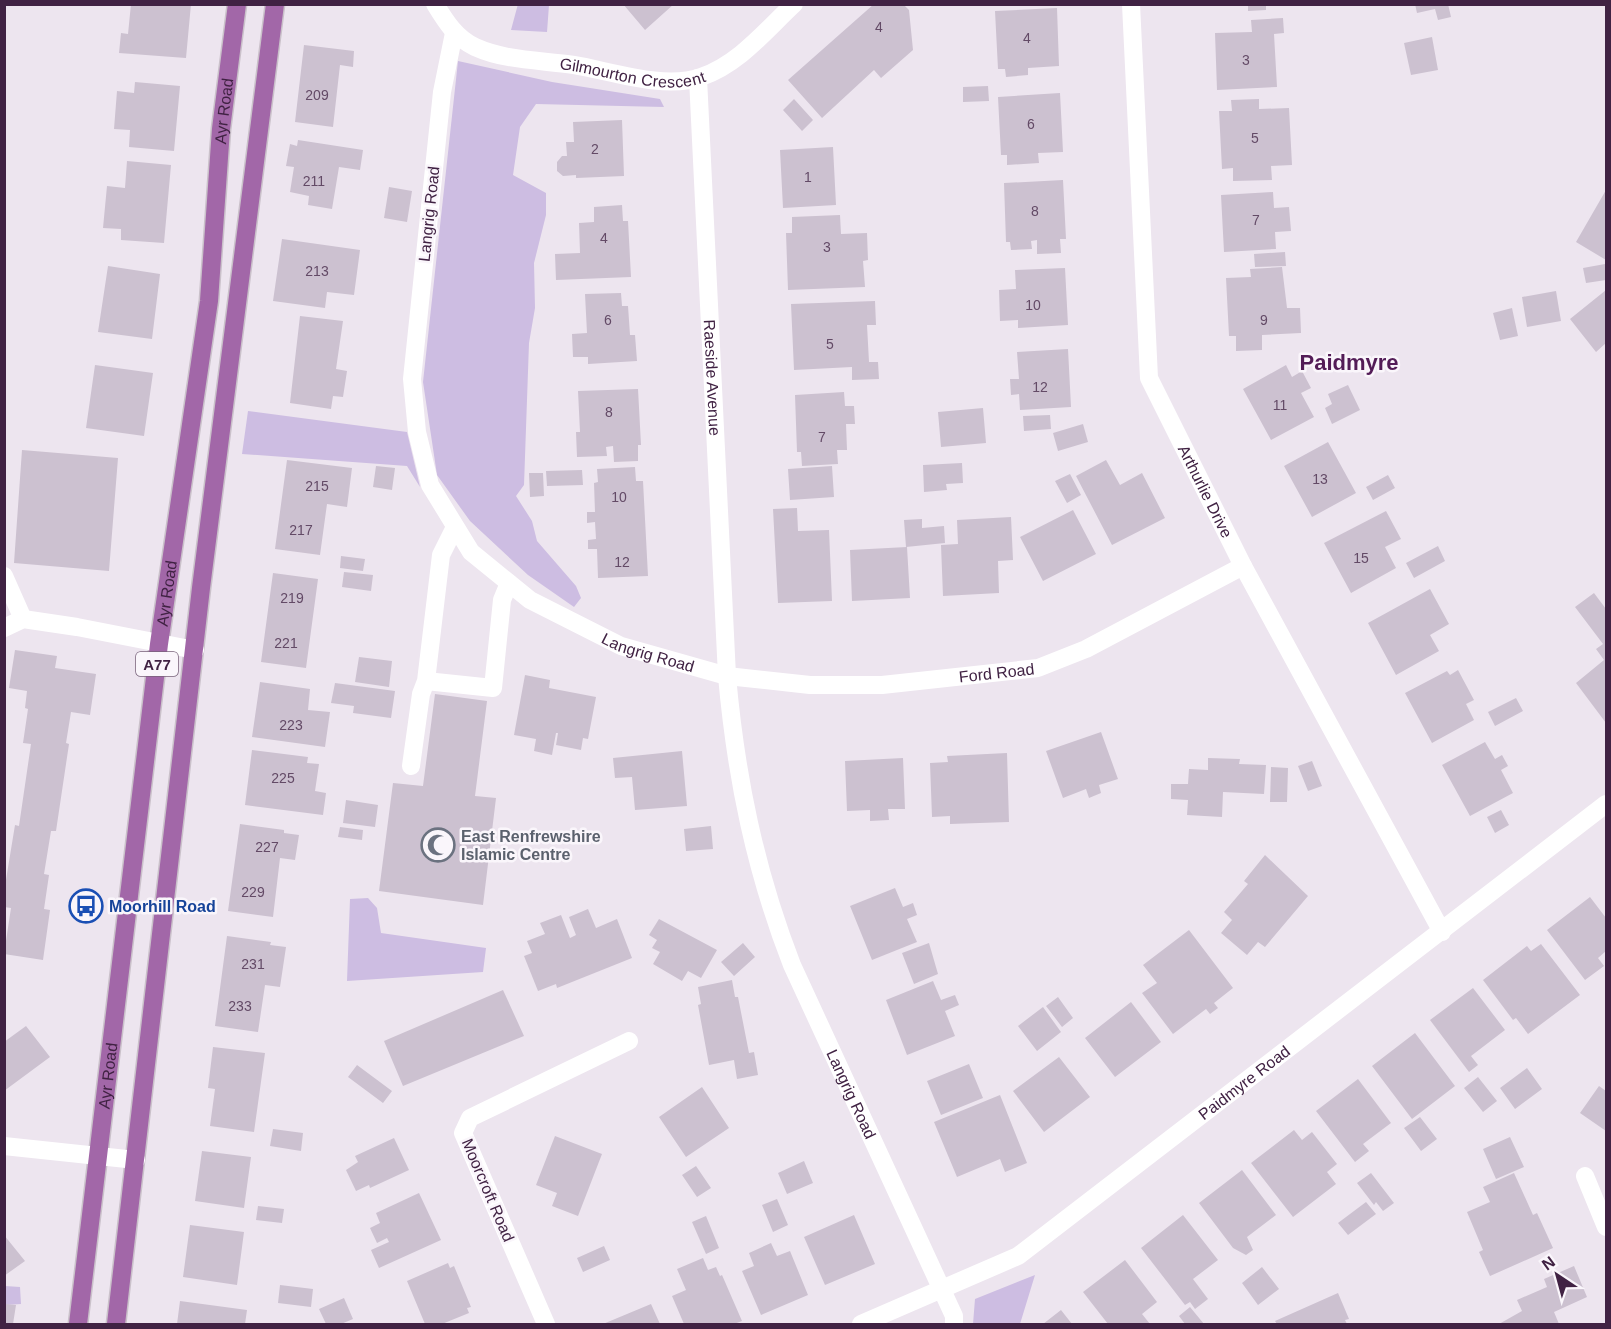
<svg xmlns="http://www.w3.org/2000/svg" width="1611" height="1329" font-family="Helvetica,sans-serif">
  <style>
    .green { fill: #cdbde2 }
    .building { fill: #ccc1d0 }
    .lines { fill: none; stroke-linecap: round; stroke-linejoin: round }
    .primary-casing { stroke: #cac1ca; stroke-width: 21 }
    .lane { stroke: #fff; stroke-width: 18 }
    .street { stroke: #fff; stroke-width: 18 }
    .primary { stroke: #a267a8; stroke-width: 18 }
    .labels { text-anchor: middle; dominant-baseline: central; stroke-width: 5; stroke-linejoin: round; paint-order: stroke }
    .number-label { font-size: 14px; fill: #634a66 }
    .shield { fill: #faf6fb; stroke: #78627a; stroke-width: 1.5 }
    .shield-label { font-size: 15px; font-weight: bold; fill: #402243 }
    .street-label { font-size: 16px; fill: #402243; stroke: #faf6fb }
    .worship-label { font-size: 16px; font-weight: bold; fill: #5b616d; stroke: #faf6fb; text-anchor: start }
    .transit-label { font-size: 16px; font-weight: bold; fill: #164399; stroke: #faf6fb; text-anchor: start }
    .district-label { font-size: 22px; font-weight: bold; fill: #531c57; stroke: #faf6fb }
  </style>
  <rect width="100%" height="100%" fill="#ede5ef"/>
  <path class="green" d="M518 4 549 5 547 32 511 30Z
    M458 61 552 82 660 99 664 107 536 104 520 127 513 175 546 193V215L534 263 535 308 529 343 524 485 516 496 532 521 537 541 576 586 581 598 574 607 528 575 470 521 437 475 423 382Z
    M248 411 407 432 420 487 407 466 242 454Z
    M368 898 377 908 381 933 486 948 483 972 347 981 350 899Z
    M1035 1275 1020 1324H973L975 1299Z
    M5 1286 20 1287 21 1304 5 1305Z"/>
  <path class="building" d="M131 4H191L186 58 119 53 121 33 128 34Z
    M623 4H674L645 30Z
    M874 4H903L909 10 913 50 881 78 874 70 822 118 788 80Z
    M1248 4H1266V10L1248 11Z
    M1415 4H1448L1451 17 1438 20 1435 9 1417 13Z
    M1057 8 1059 66 1028 68V75L1006 77 1005 69H998L995 11Z
    M1283 18 1284 33 1274 34 1277 87 1217 90 1215 33 1252 32 1251 20Z
    M1432 37 1438 70 1411 75 1404 43Z
    M304 45 354 51 353 67 340 65 333 127 295 122Z
    M135 82 180 86 174 151 129 147 130 130 114 129 117 91 134 93Z
    M988 86 989 101 963 102V87Z
    M1060 93 1063 152 1038 153 1039 163 1007 165V155H1001L998 97Z
    M794 99 813 120 802 131 783 110Z
    M1259 99V109L1289 108 1292 165 1271 166 1272 180 1233 181V168L1222 169 1219 111H1232L1231 100Z
    M622 120 624 176 576 178V175L563 176 557 171V162L562 156H567L566 142H574L573 122Z
    M298 140 363 150 360 170 339 167 332 209 308 205 309 196 290 192 294 167 286 166 290 144 297 146Z
    M833 147 836 205 783 208 780 150Z
    M127 161 171 165 164 243 121 240V229L103 228 107 186 125 188Z
    M1063 180 1066 239H1060L1061 253 1037 254V240L1031 241 1032 249 1011 250 1010 242H1006L1004 183Z
    M389 187 412 191 407 222 384 218Z
    M1606 190V260L1576 242Z
    M1273 192 1274 208 1289 207 1291 231 1275 232 1276 249 1224 252 1221 195Z
    M622 205 623 221H628L631 277 556 280 555 254 580 253 579 223 594 222V207Z
    M840 215 841 234 867 233 868 260 863 261 865 287 788 290 786 233H792V217Z
    M282 239 360 250 354 295 327 292 325 308 273 301Z
    M1285 252 1286 266 1255 267 1254 254Z
    M1605 264 1606 280 1586 283 1583 268Z
    M108 266 160 274 152 339 98 332Z
    M1282 267 1287 308H1300L1301 333 1262 335V350L1236 351V336H1229L1226 278 1251 277 1250 269Z
    M1065 268 1068 325 1018 328V320L1000 321 999 290 1016 289 1015 270Z
    M1606 290V343L1596 352 1570 319Z
    M1556 291 1561 321 1527 327 1522 297Z
    M621 293 622 306H628L630 335H635L637 361 588 364V357H573L572 334 587 333 585 294Z
    M875 301 876 325H867L869 362H878L879 379 852 380V367L794 370 791 304Z
    M1512 308 1518 336 1500 340 1493 313Z
    M300 316 343 321 336 369 347 371 343 397 333 396 331 409 290 403Z
    M1068 349 1071 407 1020 410 1019 394 1011 395 1010 379H1019L1017 352Z
    M95 365 153 373 144 436 86 428Z
    M1286 365 1292 377 1302 371 1311 388 1301 393 1314 417 1271 440 1243 389Z
    M1348 385 1360 410 1332 424 1325 408 1332 404 1328 394Z
    M638 389 641 445H638V461L614 462 613 446 606 447 607 456 577 457 576 432H580L578 391Z
    M844 392 845 406H854L855 424H846L847 450H837L838 464 802 466 801 452H797L795 395Z
    M983 408 986 443 941 447 938 412Z
    M1050 415 1051 429 1024 431 1023 416Z
    M1083 424 1088 442 1058 451 1053 433Z
    M1328 442 1356 493 1312 517 1284 466Z
    M22 450 118 458 109 571 14 563Z
    M287 460 352 468 347 507 327 504 320 555 275 549Z
    M1106 460 1120 485 1142 473 1165 518 1112 545 1076 476Z
    M962 463 963 483 946 484 947 490 924 492 923 465Z
    M376 466 395 468 392 490 373 487Z
    M832 466 834 497 790 500 788 469Z
    M635 467 636 481H643L648 576 598 578 597 549H588V540L596 539 595 522 587 523V512H595L594 483 598 482 597 469Z
    M582 470 583 485 547 486 546 471Z
    M529 473H543L544 496 530 497Z
    M1070 474 1081 495 1067 503 1055 481Z
    M1388 475 1395 488 1373 500 1366 487Z
    M797 508 798 531 829 530 832 601 778 603 773 509Z
    M1073 510 1096 554 1043 581 1020 537Z
    M1386 511 1401 539 1385 547 1396 568 1351 593 1324 543Z
    M1011 517 1013 560 998 561 999 593 943 596 941 545 958 544 957 520Z
    M922 519V528L944 526 945 543 906 547 904 520Z
    M1438 546 1445 561 1414 578 1406 563Z
    M907 547 910 598 852 601 850 550Z
    M341 556 365 559 363 571 340 568Z
    M344 572 373 575 371 591 342 587Z
    M273 573 318 579 306 668 261 662Z
    M1430 589 1449 624 1430 635 1439 651 1396 675 1368 623Z
    M1594 593 1606 609V723L1576 683 1604 660 1596 649 1603 644 1575 607Z
    M15 650 57 656 55 668 96 674 90 715 71 712 66 743 69 744 56 831H51L44 874 49 875 44 909 50 910 43 960 4 954 11 908 4 907V892L15 825 19 826 31 744 23 743 28 709 25 708 27 691 9 688Z
    M359 657 392 661 389 687 355 682Z
    M1458 670 1474 700 1466 704 1474 720 1432 743 1405 693 1447 671 1450 675Z
    M525 675 550 680 549 688 596 697 588 739 583 738 581 750 556 745 558 733H556L552 755 534 751 536 739 514 735Z
    M260 682 310 689 308 710 330 712 325 747 252 737Z
    M335 683 395 691 391 718 353 713 354 706 331 703Z
    M435 694 487 701 475 796 496 798 483 905 379 891 393 783 423 786Z
    M1516 698 1523 711 1495 726 1488 712Z
    M1101 732 1118 779 1099 785 1101 793 1089 798 1086 789 1063 798 1046 751Z
    M1485 742 1495 759 1502 755 1508 766 1501 770 1513 793 1470 816 1442 765Z
    M252 750 308 757 307 763 319 764 315 791 326 793 323 815 245 805Z
    M682 751 687 806 635 810 632 777 615 778 613 758Z
    M1007 753 1009 822 950 824V816L932 817 930 763 948 762 947 756Z
    M903 758 905 809H888L889 820 870 821V810L847 811 845 761Z
    M1208 758 1240 759 1239 764 1266 765 1264 794 1223 792 1222 817 1187 815 1188 800 1171 799V784H1188L1189 769 1208 770Z
    M1312 761 1322 786 1308 791 1298 766Z
    M1271 767 1288 768 1287 802H1270Z
    M346 800 378 805 375 827 343 823Z
    M1501 810 1509 825 1495 833 1487 817Z
    M240 824 284 830V833L299 835 295 860 280 858 273 917 228 911Z
    M711 826 713 849 686 851 684 829Z
    M340 827 363 830 362 840 338 837Z
    M1265 855 1308 896 1265 947 1258 942 1247 955 1221 933 1232 920 1224 912 1248 884 1244 881Z
    M895 888 903 907 913 903 917 915 907 919 917 942 872 960 850 906Z
    M1590 897 1606 918V951L1598 958 1604 966 1585 980 1547 930Z
    M588 909 596 928 617 919 632 958 557 988 556 984 538 991 524 956 532 953 527 941 545 934 540 923 561 915 570 938 576 935 569 917Z
    M659 919 717 950 701 978 688 971 682 981 653 964 660 952 652 948 657 940 649 935Z
    M1189 930 1233 988 1214 1003 1218 1008 1210 1014 1206 1009 1173 1034 1142 993 1157 983 1143 965Z
    M227 936 271 942 270 945 286 947 280 987 265 985 258 1032 215 1026Z
    M743 943 755 957 734 976 721 962Z
    M929 943 938 974 914 984 902 953Z
    M1541 944 1580 995 1528 1034 1516 1018 1513 1020 1483 980 1527 946 1531 951Z
    M732 980 735 997H738L749 1053 754 1052 758 1075 737 1079 734 1060 709 1065 698 1005 701 1004 698 987Z
    M933 981 941 1000 955 995 959 1005 945 1011 955 1036 907 1055 886 1000Z
    M1473 988 1505 1030 1471 1056 1478 1065 1469 1072 1430 1020Z
    M503 990 524 1036 403 1086 384 1041Z
    M1058 997 1073 1018 1062 1027 1046 1006Z
    M1131 1002 1161 1042 1115 1077 1085 1038Z
    M1043 1007 1061 1032 1037 1051 1018 1026Z
    M26 1026 50 1057 4 1091V1042Z
    M1415 1033 1455 1086 1412 1119 1372 1066Z
    M213 1047 265 1053 254 1132 210 1126 215 1089 208 1088Z
    M1059 1057 1090 1097 1044 1132 1013 1091Z
    M969 1064 983 1098 941 1115 927 1081Z
    M357 1065 392 1091 383 1103 348 1077Z
    M1527 1068 1542 1089 1515 1109 1500 1088Z
    M1478 1077 1497 1101 1483 1112 1464 1088Z
    M1358 1079 1391 1123 1363 1144 1369 1151 1355 1162 1316 1111Z
    M1599 1086 1606 1091V1131L1580 1113Z
    M702 1087 729 1128 686 1157 659 1117Z
    M1000 1095 1027 1163 1005 1172 1000 1159 957 1177 934 1122Z
    M1420 1117 1437 1139 1421 1151 1404 1128Z
    M273 1129 303 1133 301 1151 270 1146Z
    M1294 1130 1302 1140 1312 1132 1337 1164 1327 1172 1336 1184 1293 1217 1251 1163Z
    M555 1136 602 1154 578 1216 552 1206 557 1193 536 1185Z
    M1510 1137 1524 1167 1496 1179 1483 1149Z
    M394 1138 409 1170 370 1188 369 1185 356 1191 346 1170 358 1162 355 1156Z
    M202 1151 251 1157 244 1208 195 1201Z
    M804 1161 813 1183 787 1194 778 1173Z
    M696 1166 711 1188 697 1197 682 1175Z
    M1242 1170 1276 1215 1247 1237 1253 1250 1246 1255 1233 1248 1199 1203Z
    M1371 1173 1394 1203 1383 1211 1376 1202 1374 1205 1357 1183Z
    M1514 1173 1533 1215 1537 1213 1553 1248 1490 1276 1479 1252 1483 1250 1467 1212 1490 1202 1483 1187Z
    M419 1193 441 1240 379 1268 371 1250 389 1242 387 1238 377 1243 370 1228 380 1223 376 1213Z
    M777 1199 788 1225 773 1232 762 1205Z
    M1366 1202 1376 1214 1348 1235 1338 1223Z
    M258 1206 284 1209 282 1223 256 1220Z
    M854 1215 875 1264 825 1285 804 1237Z
    M1183 1215 1218 1260 1193 1279 1208 1299 1195 1309 1190 1302 1185 1305 1141 1248Z
    M706 1216 719 1248 706 1254 692 1222Z
    M190 1225 244 1232 237 1285 183 1277Z
    M4 1235 25 1261 4 1276Z
    M771 1243 777 1256 790 1251 808 1295 761 1315 742 1271 754 1266 749 1253Z
    M604 1246 610 1260 583 1272 577 1258Z
    M703 1258 708 1270 716 1267 720 1276 722 1275 742 1321 734 1324H684L672 1296 686 1290 677 1269Z
    M1125 1260 1157 1302 1142 1314 1150 1324H1108L1083 1292Z
    M448 1263 450 1268 454 1266 471 1307 467 1308 469 1313 442 1324H425L407 1281Z
    M1574 1266 1587 1297 1554 1312 1559 1324H1499L1522 1311 1517 1300 1547 1287 1544 1279Z
    M1262 1267 1279 1289 1258 1305 1242 1283Z
    M280 1285 313 1289 311 1307 278 1303Z
    M1338 1293 1349 1319 1345 1320 1347 1324H1277L1275 1321Z
    M344 1298 353 1319 341 1324H326L319 1309Z
    M180 1301 247 1310 245 1324H177Z
    M4 1304 16 1305 13 1324H4Z
    M651 1304 660 1324H603Z
    M1190 1307 1204 1324H1185L1179 1316Z
    M1061 1310 1072 1324H1043Z"/>
  <g class="lines">
    <defs>
      <g id="primary">
        <path id="s6" d="M78 1324 159 644 209 301 221 129 237 4"/>
        <path d="M116 1324 201 588 275 4"/>
      </g>
    </defs>
    <use href="#primary" class="primary-casing"/>
    <path class="lane" d="M455 527 441 555 426 681 493 688 502 600 509 583
      M411 766 421 694 426 681"/>
    <g class="street">
      <path id="s1" d="M435 4C446 22 456 38 475 47 506 61 541 60 574 65 611 71 664 90 701 77 739 64 765 31 794 4"/>
      <path id="s2" d="M1131 4 1149 378 1243 566 1442 932"/>
      <path id="s3" d="M454 33 442 92 412 379 417 432 430 485 471 552 530 600 621 646 727 676 810 685H882L1038 668 1086 649 1243 566"/>
      <path id="s4" d="M698 78 727 676C736 777 755 870 792 965L954 1316V1324"/>
      <path d="M4 576 23 619"/>
      <path d="M4 628 23 619 77 627 195 650"/>
      <path d="M4 1146 136 1160"/>
      <path d="M1585 1176 1606 1227"/>
      <path d="M546 1324 463 1133 470 1118 629 1041"/>
      <path id="s5" d="M861 1324 1018 1256 1606 804"/>
    </g>
    <use href="#primary" class="primary"/>
  </g>
  <defs>
    <symbol id="mosque-ring" viewBox="-11 -11 22 22"><circle r="9.5" fill="#faf6fb" stroke="#6b7280" stroke-width="1.5"/><path d="M3.5-4.9A6 6 0 1 0 3.5 4.9A5 5 0 1 1 3.5-4.9Z" fill="#6b7280"/></symbol>
    <symbol id="bus-ring" viewBox="-11 -11 22 22"><circle r="9.5" fill="#faf6fb" stroke="#1a4fb4" stroke-width="1.5"/><path d="M-5-6H5V4H4V6H2V4H-2V6H-4V4H-5ZM-3.5-4V0h7V-4ZM-3.5 1.2v1.5H-2V1.2ZM2 1.2v1.5H3.5V1.2Z" fill="#1a4fb4"/></symbol>
  </defs>
  <g fill-rule="evenodd">
    <use href="#mosque-ring" x="419" y="826" width="38" height="38"/>
    <use href="#bus-ring" x="67" y="887" width="38" height="38"/>
  </g>
  <g class="labels">
    <g class="number-label">
      <text x="879" y="27">4</text>
      <text x="1027" y="38">4</text>
      <text x="1246" y="60">3</text>
      <text x="317" y="95">209</text>
      <text x="1031" y="124">6</text>
      <text x="1255" y="138">5</text>
      <text x="595" y="149">2</text>
      <text x="808" y="177">1</text>
      <text x="314" y="181">211</text>
      <text x="1035" y="211">8</text>
      <text x="1256" y="220">7</text>
      <text x="604" y="238">4</text>
      <text x="827" y="247">3</text>
      <text x="317" y="271">213</text>
      <text x="1033" y="305">10</text>
      <text x="608" y="320">6</text>
      <text x="1264" y="320">9</text>
      <text x="830" y="344">5</text>
      <text x="1040" y="387">12</text>
      <text x="1280" y="405">11</text>
      <text x="609" y="412">8</text>
      <text x="822" y="437">7</text>
      <text x="1320" y="479">13</text>
      <text x="317" y="486">215</text>
      <text x="619" y="497">10</text>
      <text x="301" y="530">217</text>
      <text x="1361" y="558">15</text>
      <text x="622" y="562">12</text>
      <text x="292" y="598">219</text>
      <text x="286" y="643">221</text>
      <text x="291" y="725">223</text>
      <text x="283" y="778">225</text>
      <text x="267" y="847">227</text>
      <text x="253" y="892">229</text>
      <text x="253" y="964">231</text>
      <text x="240" y="1006">233</text>
    </g>
    <rect class="shield" x="136" y="652" width="42" height="24" rx="4.5"/>
    <g class="shield-label">
      <text x="157" y="664">A77</text>
    </g>
    <g class="street-label">
      <text stroke="none"><textPath href="#s1" startOffset="220">Gilmourton Crescent</textPath></text>
      <text stroke="none"><textPath href="#s6" startOffset="1222">Ayr Road</textPath></text>
      <text transform="translate(429 214) rotate(-84)">Langrig Road</text>
      <text stroke="none"><textPath href="#s4" startOffset="300">Raeside Avenue</textPath></text>
      <text stroke="none"><textPath href="#s2" startOffset="501">Arthurlie Drive</textPath></text>
      <text stroke="none"><textPath href="#s6" startOffset="736">Ayr Road</textPath></text>
      <text stroke="none"><textPath href="#s3" startOffset="741">Langrig Road</textPath></text>
      <text stroke="none"><textPath href="#s3" startOffset="1094">Ford Road</textPath></text>
      <text stroke="none"><textPath href="#s6" startOffset="250">Ayr Road</textPath></text>
      <text stroke="none"><textPath href="#s5" startOffset="456">Paidmyre Road</textPath></text>
      <text stroke="none"><textPath href="#s4" startOffset="1038">Langrig Road</textPath></text>
      <text transform="translate(488 1190) rotate(67)">Moorcroft Road</text>
    </g>
    <g class="worship-label">
      <text x="461" y="836">East Renfrewshire<tspan x="461" dy="18">Islamic Centre</tspan></text>
    </g>
    <g class="transit-label">
      <text x="109" y="906">Moorhill Road</text>
    </g>
    <g class="district-label">
      <text x="1349" y="362">Paidmyre</text>
    </g>
  </g>
  <rect width="1611" height="1329" fill="none" stroke="#402243" stroke-width="12"/>
  <g transform="translate(1557 1275) rotate(324)" stroke="#faf6fb" stroke-width="4.5" paint-order="stroke">
  <path d="M0-4.5L10 22L0 15L-10 22Z" fill="#402243"/>
  <text y="-9" font-size="16" font-weight="bold" text-anchor="middle" fill="#402243">N</text>
  </g>
</svg>
